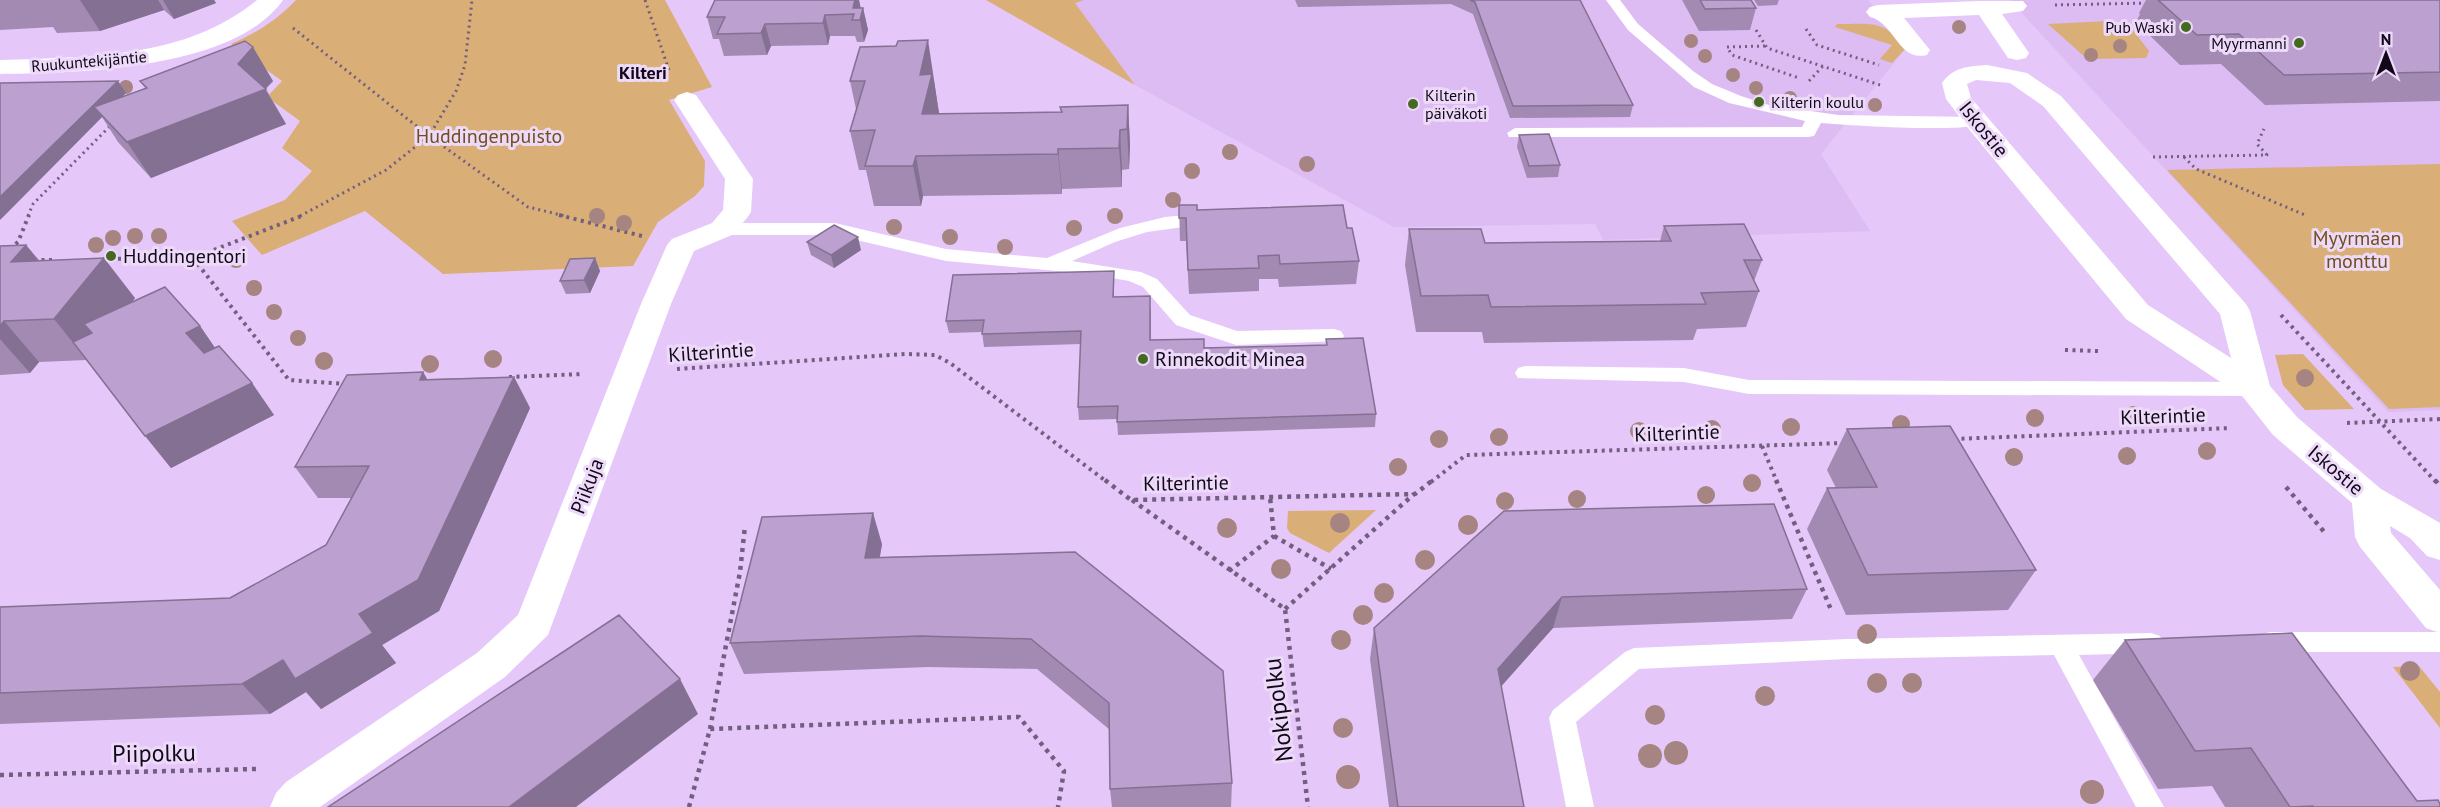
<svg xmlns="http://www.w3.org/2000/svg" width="2440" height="807" font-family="'PT Sans',sans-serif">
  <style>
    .built { fill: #ddbbf3 }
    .green { fill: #daae77 }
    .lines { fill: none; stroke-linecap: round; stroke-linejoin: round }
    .path-far2 { stroke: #725f7f; stroke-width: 3; stroke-dasharray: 2 4; stroke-linecap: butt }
    .path-far1 { stroke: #725f7f; stroke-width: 4; stroke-dasharray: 3 4.5; stroke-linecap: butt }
    .path { stroke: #725f7f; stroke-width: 4.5; stroke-dasharray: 4 5; stroke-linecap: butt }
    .lane { fill: #fff; fill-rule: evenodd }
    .street { fill: #fff; fill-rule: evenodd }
    .tree { fill: #a58481 }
    .wall { fill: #a28ab3 }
    .shaded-wall { fill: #847092 }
    .building { fill: #bca0d0; stroke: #847092; stroke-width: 1.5 }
    .poi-dot { fill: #466921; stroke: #ecdaf8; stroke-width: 2 }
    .labels { text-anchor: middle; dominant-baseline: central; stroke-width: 6; stroke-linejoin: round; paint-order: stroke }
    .far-poi-label { font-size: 16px; fill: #120819; stroke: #ecdaf8; text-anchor: end }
    .far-street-label { font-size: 16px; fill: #120819; stroke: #ecdaf8 }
    .far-neighbourhood-label { font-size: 18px; font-weight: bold; fill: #120819; stroke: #ecdaf8 }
    .street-label { font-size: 20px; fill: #120819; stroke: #ecdaf8 }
    .park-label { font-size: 20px; fill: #714e1e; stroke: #ecdaf8 }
    .poi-label { font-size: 20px; fill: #120819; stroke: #ecdaf8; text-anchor: start }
    .near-street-label { font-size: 24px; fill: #120819; stroke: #ecdaf8 }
  </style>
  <rect width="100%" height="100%" fill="#e5c7f9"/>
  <path class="built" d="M1084 0H1868L1906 48 1821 154 1870 231 1603 240 1595 224 1394 227 1135 85 1074 3Z
    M2010 0H2440V410L2388 412Z"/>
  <path class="green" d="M296 0H665L712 87 669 100 705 161 704 186 695 196 658 222 633 266 443 274 365 211 262 255 232 221 285 200 312 171 282 148 300 121 267 97 282 81 231 44C256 33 276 21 296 0Z
    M986 0H1084L1075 3 1135 85Z
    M2109 21 2129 25 2149 51 2146 58 2087 59 2048 24Z
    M1837 24C1871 24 1884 19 1906 48L1892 63 1880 59 1892 45 1835 27Z
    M2440 164V407L2389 409 2167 170Z
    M2303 354 2354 409 2305 410 2283 385 2275 355Z
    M1376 510 1329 553 1290 533 1287 528 1288 511Z
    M2419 666 2440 692V728L2393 667Z"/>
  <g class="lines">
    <path class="path-far2" d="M645 0 669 70
      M2055 5 2149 3
      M293 28 429 136 528 207 565 216
      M1806 29 1817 45 1879 65
      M1756 30 1767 48 1880 85
      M1765 46 1727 47 1732 55 1799 78
      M1809 81 1823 66
      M2153 157 2267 155 2257 144 2264 129
      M2184 157 2196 169 2305 215
      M28 216 33 204 112 124
      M300 216 386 170 429 136 456 91 465 65 472 0"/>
    <path class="path-far1" d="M559 215 642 236
      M10 249 18 242 29 215
      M193 258 289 380 346 384
      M103 259 193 258 304 215
      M34 260H53
      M2281 315 2436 482
      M2065 350 2099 351
      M677 369 906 354 935 355 950 363 1107 482
      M509 377 583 374
      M2347 423 2440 419
      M1954 439 2231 428
      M1762 446 1777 482
      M1431 482 1466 455 1844 443"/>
    <path class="path" d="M1105 480 1131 500 1415 494 1433 480
      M1776 480 1832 612
      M2435 480 2440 486
      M2286 487 2326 534
      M1132 500 1285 609 1308 807
      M1274 536 1331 569
      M1229 571 1274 536 1270 497
      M1285 609 1414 494
      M710 729 740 572 745 526
      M0 775 256 769 259 772
      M689 807 710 729 1019 717 1064 771 1058 807"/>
    <path class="lane" d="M1606 0H1620L1638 24 1693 71 1712 84 1741 96 1769 105 1838 115 1977 117 1985 122C1976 134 1843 125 1821 123L1814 136 1808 137H1509L1507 133 1515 128 1802 127 1805 121 1729 103 1694 87 1628 30Z
      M1207 213 1213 215 1216 219 1213 223 1147 232 1115 242 1072 261 1141 272 1157 279 1190 315 1237 331 1334 329 1341 331 1344 336 1341 341 1236 345 1176 325 1143 287 1129 281 1089 274 946 261 835 235H722L713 229 722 223H835L946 249 1047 258 1120 228 1165 217Z
      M1525 366 1684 368 1749 380 2255 382 2262 384 2265 389 2262 394 2255 396 1749 394 1684 382 1518 378 1515 373 1518 368Z
      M2270 632H2440V652H2270L2261 649 2258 642 2261 635Z
      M2151 633 2160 636 2163 643 2160 650 2151 653 2079 655 2164 807H2136L2054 655 1847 659 1639 669 1576 722 1594 807H1566L1549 718 1553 710 1625 652 1634 648 1847 639Z"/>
    <path class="street" d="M257 0H283C234 70 77 73 0 74V60C88 57 186 59 257 0Z
      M1979 1H2023L2027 6 2023 11 2002 14 2029 53 2026 58 2017 60 2008 58 1979 15 1904 18 1930 50 1927 55C1898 62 1895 23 1870 17L1866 12 1870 7 1878 5Z
      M1987 65 2027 73 2061 96 2246 304 2250 311 2270 386 2297 417 2381 489 2440 523V560L2427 556 2410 538 2390 526 2391 533 2440 590V633L2426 628 2360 547 2355 537 2352 503 2273 435 2243 397 2126 319 1968 128 1946 99 1942 83C1953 67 1969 66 1987 65ZM1976 80 2010 83 2043 106 2220 314 2231 358 2148 305 1971 98 1967 84Z
      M687 92 696 95 753 179 751 212 747 218 732 235 694 251 671 304 548 635 505 677 320 807H270L276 793 286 782 477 653 518 615 641 304 667 245 672 239 712 223 723 210 725 179 674 100 678 95Z"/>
  </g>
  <g class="tree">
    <circle cx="1959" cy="27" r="7"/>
    <circle cx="1691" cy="41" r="7"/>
    <circle cx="2120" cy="46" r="7"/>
    <circle cx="2091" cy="55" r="7"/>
    <circle cx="1705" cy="56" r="7"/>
    <circle cx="1733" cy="75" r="7"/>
    <circle cx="126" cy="87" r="7"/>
    <circle cx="1756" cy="88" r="7"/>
    <circle cx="1790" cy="98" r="7"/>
    <circle cx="1834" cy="104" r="7"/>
    <circle cx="1875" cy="105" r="7"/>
    <circle cx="1230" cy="152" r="8"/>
    <circle cx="1307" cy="164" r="8"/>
    <circle cx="1192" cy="171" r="8"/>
    <circle cx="1173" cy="200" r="8"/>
    <circle cx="597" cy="216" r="8"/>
    <circle cx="1115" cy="216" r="8"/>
    <circle cx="624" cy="223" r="8"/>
    <circle cx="894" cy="227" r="8"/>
    <circle cx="1074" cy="228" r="8"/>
    <circle cx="135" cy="236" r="8"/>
    <circle cx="159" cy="236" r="8"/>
    <circle cx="950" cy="237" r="8"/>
    <circle cx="113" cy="238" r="8"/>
    <circle cx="96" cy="245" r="8"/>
    <circle cx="1005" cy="247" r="8"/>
    <circle cx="236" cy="260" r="8"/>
    <circle cx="254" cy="288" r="8"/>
    <circle cx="274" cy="312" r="8"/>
    <circle cx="298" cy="338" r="8"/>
    <circle cx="493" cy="359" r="9"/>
    <circle cx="324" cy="361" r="9"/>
    <circle cx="430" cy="364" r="9"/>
    <circle cx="2305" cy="378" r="9"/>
    <circle cx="2133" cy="415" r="9"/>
    <circle cx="2035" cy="418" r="9"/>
    <circle cx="1901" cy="424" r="9"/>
    <circle cx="1791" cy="427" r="9"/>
    <circle cx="1712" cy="429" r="9"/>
    <circle cx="1639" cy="431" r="9"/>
    <circle cx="1499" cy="437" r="9"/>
    <circle cx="1439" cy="439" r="9"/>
    <circle cx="2207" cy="451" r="9"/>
    <circle cx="2127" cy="456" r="9"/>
    <circle cx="2014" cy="457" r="9"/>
    <circle cx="1398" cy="467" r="9"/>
    <circle cx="1752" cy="483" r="9"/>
    <circle cx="1706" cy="495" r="9"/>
    <circle cx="1577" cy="499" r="9"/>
    <circle cx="1505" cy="501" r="9"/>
    <circle cx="1340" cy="523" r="10"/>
    <circle cx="1468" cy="525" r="10"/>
    <circle cx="1227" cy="528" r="10"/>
    <circle cx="1425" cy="560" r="10"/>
    <circle cx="1281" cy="569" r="10"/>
    <circle cx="1384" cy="593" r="10"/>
    <circle cx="1363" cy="615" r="10"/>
    <circle cx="1867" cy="634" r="10"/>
    <circle cx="1341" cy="640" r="10"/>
    <circle cx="2410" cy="671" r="10"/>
    <circle cx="1877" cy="683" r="10"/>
    <circle cx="1912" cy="683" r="10"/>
    <circle cx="1765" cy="696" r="10"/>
    <circle cx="1655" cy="715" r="10"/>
    <circle cx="1343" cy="728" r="10"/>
    <circle cx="1676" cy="753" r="12"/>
    <circle cx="1650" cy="756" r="12"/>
    <circle cx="1348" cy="777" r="12"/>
    <circle cx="2092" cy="792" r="12"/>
  </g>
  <path class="wall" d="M0 0H214L216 3 174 19 164 10 100 31 57 33 53 27 0 30Z
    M859 0 860 8H863L868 30 864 42H857L855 36H830L828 45 771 46 767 55 724 56 719 39H713L707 17Z
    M1295 0H1580L1633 105 1630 117 1510 118 1473 14 1451 4 1298 7Z
    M1682 0H1751L1756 8 1750 30 1699 31Z
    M1754 0H1779L1777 5 1758 6Z
    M2146 0H2440V101L2265 105 2221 64 2180 65 2136 22 2140 14 2139 13Z
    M934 79V81L939 114 1061 112 1060 107 1128 105 1130 145 1129 169 1122 170V187L1062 189V194L923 196 921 206H874L866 170H859L850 131 856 109 850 81Z
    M118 81 126 93 122 97 145 88 140 81H273L266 89 286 124 151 178 118 142 102 117 0 220Z
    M1519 135 1560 165 1558 177 1527 178 1517 147Z
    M1179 205 1197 210 1347 228 1359 261 1356 284 1279 287 1278 279H1259V291L1189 294 1186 241H1180Z
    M1664 226 1762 260 1754 281 1759 291 1746 327 1697 329 1693 340 1484 343 1482 332H1416L1405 265 1409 229 1485 243 1660 241Z
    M807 242 861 250 834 268 811 255Z
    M26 245 39 260 135 298 132 302 200 326 215 348 252 383 274 415 171 468 86 360 39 362 30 373 0 375V246Z
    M595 258 600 271 590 293 566 294 560 281Z
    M1114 271V297L1151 309V340L1204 348 1326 345V339L1376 414 1375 427 1118 435 1117 419 1079 420 1078 407 1081 344 984 347 982 332 949 333 946 321Z
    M423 372 427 379 514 377 530 408 439 611 382 645 396 663 321 709 306 692 270 714 0 724V607L230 598 326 545 352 498H318L295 467Z
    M1847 429 2036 570 2008 610 1846 615 1807 529 1827 488H1836L1827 470Z
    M1504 511 1807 589 1792 619 1553 628 1501 686 1524 807H1389L1370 659 1374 628Z
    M882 544 880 557 1075 552 1232 783 1231 807H1112L1110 789V730L1037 669 928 667 744 674 730 643Z
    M2125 640 2417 801 2440 807H2225L2212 786 2158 789 2093 680Z"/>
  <path class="shaded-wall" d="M80 0H158L164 10 100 31Z
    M163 0H214L216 3 174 19Z
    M855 0H859L862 14 863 8 868 30 864 42 860 20 853 8Z
    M825 15 830 36 828 45 823 23Z
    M765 24 771 46 767 55 761 33Z
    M928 40 939 113 929 153 922 114 920 75Z
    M253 47 273 81 265 89 286 124 151 178 127 142 238 64Z
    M118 81 126 93 103 116 94 107 102 117 0 220V197Z
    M1128 105 1130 145 1129 169 1127 129Z
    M1120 130 1122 170V187L1119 148Z
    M1058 149 1062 189V194L1058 154Z
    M916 156 923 196 921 206 913 166Z
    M858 237 861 250 834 268 831 255Z
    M26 245 58 285 11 262Z
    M104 258 135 298 87 360 54 319Z
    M595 258 600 271 590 293 584 280Z
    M1114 271V310L1113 297Z
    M4 321 39 362 30 373 0 339V326Z
    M200 326 222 358 209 364 186 333Z
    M423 372 441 404 420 380Z
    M514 377 530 408 439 611 382 645 396 663 321 709 306 692 270 714 242 684Z
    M252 383 274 415 171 468 145 436Z
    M873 513 882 544 874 588 865 558Z
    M1562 597 1553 628 1490 699 1498 669Z
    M680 679 698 714 576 807H509Z"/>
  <path class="building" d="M715 0H855L853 8H863L860 20H852L854 14 825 15 823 23 765 24 761 33 717 34 725 17H707Z
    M1470 0H1580L1633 105 1513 106 1475 2Z
    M1700 0H1751L1756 8 1705 9Z
    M2158 0H2440V72L2284 75 2239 34 2197 35Z
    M928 40 920 75 932 74 922 114 1062 112 1060 107 1128 105 1127 129 1120 130 1119 148 1058 149V154L916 156 913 166H865L875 130 850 131 865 81H850L860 47 896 46 898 41Z
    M245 41 253 47 238 64 266 89 127 142 94 107 147 88 140 81Z
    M118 81 0 197V83Z
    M1549 134 1560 165 1529 166 1519 135Z
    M1179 205H1197V210L1343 205 1347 228H1352L1359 261 1280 264 1279 255 1258 256 1259 268 1188 270 1186 218H1179Z
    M1744 224 1762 260H1744L1759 291 1701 293 1706 304 1491 307 1488 295 1421 296 1409 229H1481L1485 243 1671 241 1664 226Z
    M834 225 858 237 831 255 807 242Z
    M26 245 11 262 104 258 54 319 4 321 0 326V246Z
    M595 258 584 280 560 281 570 259Z
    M1114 271 1113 297 1150 296V340L1204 339V348L1327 345 1326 339 1363 338 1376 414 1117 422 1118 406 1078 407 1081 331 982 334 984 320 946 321 953 275Z
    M165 287 200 326 186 333 204 353 219 346 252 383 145 436 73 342 92 333 84 324Z
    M423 372 420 380 514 377 418 580 359 614 373 633 295 679 283 660 242 684 0 693V607L230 598 326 545 369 466 295 467 347 375Z
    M1950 426 2036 570 1868 575 1827 488 1877 487 1847 429Z
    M1774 504 1807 589 1562 597 1498 669 1524 807H1398L1374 628 1504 511Z
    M873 513 865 558 1075 552 1223 671 1232 783 1110 789 1109 703 1031 639 920 636 730 643 762 517Z
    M619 615 680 679 509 807H328Z
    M2292 633 2417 801 2438 800 2440 804V807H2313V806L2290 807 2251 748 2195 751 2125 640Z"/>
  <g class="poi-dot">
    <circle cx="2186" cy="27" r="6"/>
    <circle cx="2299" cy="43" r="6"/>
    <circle cx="1759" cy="102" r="6"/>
    <circle cx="1413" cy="104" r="6"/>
    <circle cx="111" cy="256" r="6"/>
    <circle cx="1143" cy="359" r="6"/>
  </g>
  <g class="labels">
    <g class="far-poi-label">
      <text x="2174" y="27">Pub Waski</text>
      <text x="2287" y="43">Myyrmanni</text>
      <text x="1425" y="95" text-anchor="start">Kilterin<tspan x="1425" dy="18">päiväkoti</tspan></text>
      <text x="1771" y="102" text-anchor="start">Kilterin koulu</text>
    </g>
    <g class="far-street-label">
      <text transform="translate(89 61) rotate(-5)">Ruukuntekijäntie</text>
    </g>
    <g class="far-neighbourhood-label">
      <text x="643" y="72">Kilteri</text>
    </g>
    <g class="street-label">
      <text transform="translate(1984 129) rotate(51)">Iskostie</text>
      <text transform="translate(711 352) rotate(-4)">Kilterintie</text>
      <text transform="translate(2163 416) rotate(-2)">Kilterintie</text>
      <text transform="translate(1677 433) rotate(-2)">Kilterintie</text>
      <text transform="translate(2336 470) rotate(40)">Iskostie</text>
      <text transform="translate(1186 483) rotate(-1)">Kilterintie</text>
      <text transform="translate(587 486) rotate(-69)">Piikuja</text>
    </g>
    <g class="park-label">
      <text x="489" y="136">Huddingenpuisto</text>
      <text x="2357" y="238">Myyrmäen<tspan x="2357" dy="23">monttu</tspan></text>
    </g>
    <g class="poi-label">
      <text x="123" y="256">Huddingentori</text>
      <text x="1155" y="359">Rinnekodit Minea</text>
    </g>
    <g class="near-street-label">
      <text transform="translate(1278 710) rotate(-97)">Nokipolku</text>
      <text transform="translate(154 753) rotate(-1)">Piipolku</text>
    </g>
  </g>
  <g transform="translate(2386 54)" stroke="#ecdaf8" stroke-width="4.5" paint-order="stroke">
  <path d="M0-4.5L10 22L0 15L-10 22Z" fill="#120819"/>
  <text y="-9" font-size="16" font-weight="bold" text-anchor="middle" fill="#120819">N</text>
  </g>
</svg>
